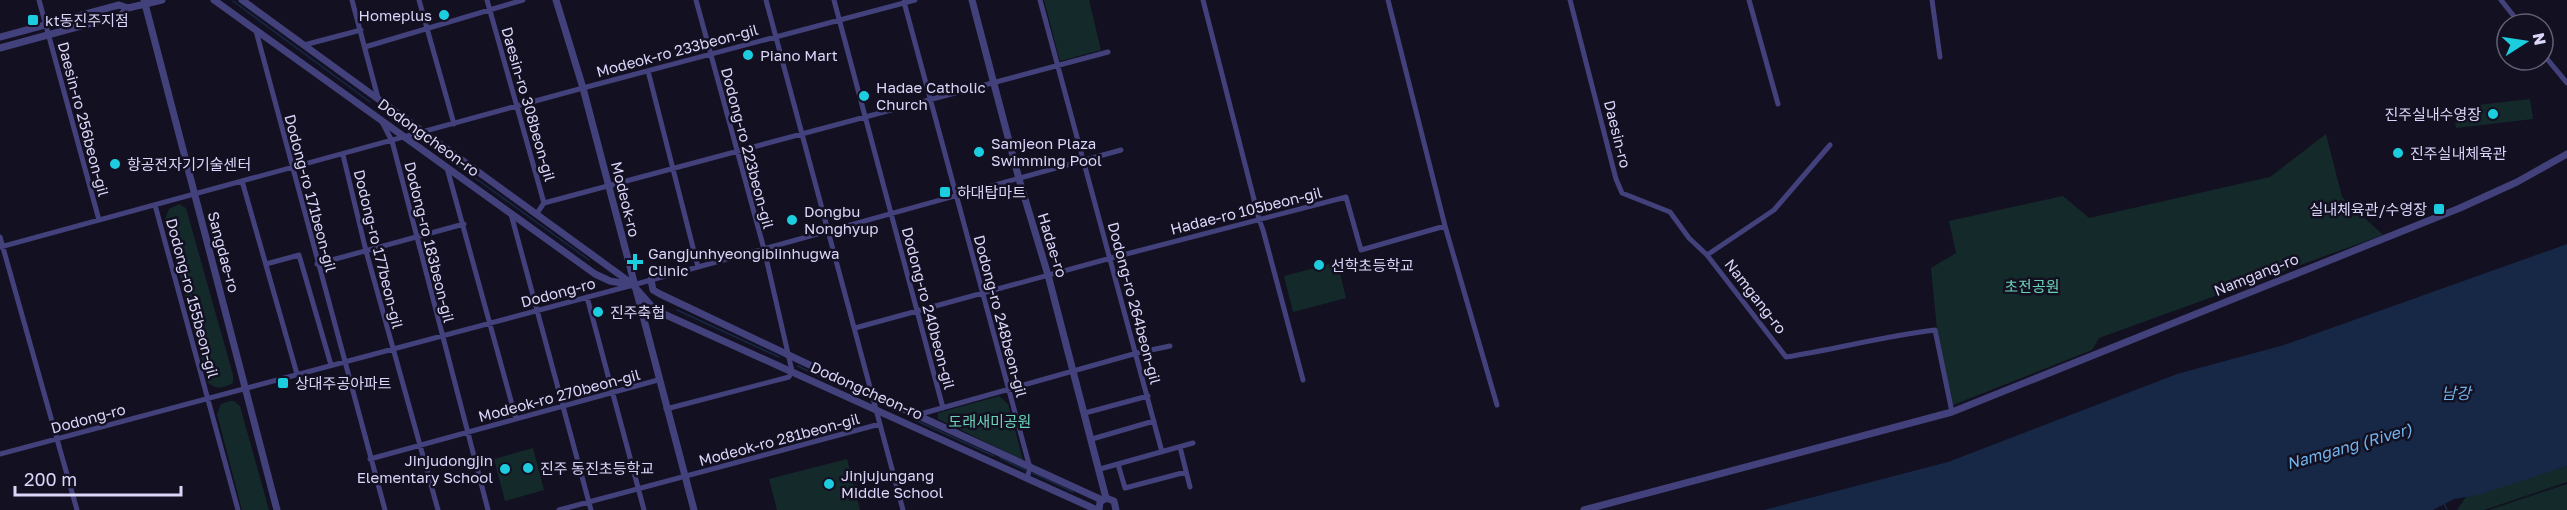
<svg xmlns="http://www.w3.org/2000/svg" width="2567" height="510" font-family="'Golos Text','Noto Sans KR',sans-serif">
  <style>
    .green { fill: #142a2a }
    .water { fill: #162846 }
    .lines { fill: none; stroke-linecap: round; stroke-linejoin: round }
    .stream { stroke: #162846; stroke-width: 1.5 }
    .minor { stroke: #43417b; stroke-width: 5 }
    .tertiary { stroke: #43417b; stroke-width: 7 }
    .poi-dot { fill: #1ccde0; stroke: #131021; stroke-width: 2 }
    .labels { text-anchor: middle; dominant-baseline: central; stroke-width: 5; stroke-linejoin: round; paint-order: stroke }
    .poi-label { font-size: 15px; fill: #dad6fa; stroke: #131021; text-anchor: start }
    .street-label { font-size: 15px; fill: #dad6fa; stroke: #131021 }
    .park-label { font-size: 15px; fill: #6bd1b7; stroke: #131021 }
    .water-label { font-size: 16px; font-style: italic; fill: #70b4ed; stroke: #131021 }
  </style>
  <rect width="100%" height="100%" fill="#131021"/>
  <path class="green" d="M1044 0H1089L1101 50 1060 61Z
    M2530 99 2533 119 2456 128 2453 108Z
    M2326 134 2342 197 2383 235 2099 338 2092 350 1953 405 1937 330 1931 268 1956 253 1949 221 2063 196 2089 218 2270 177Z
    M179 204 186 208 233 375V383C223 388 218 390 208 383L165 219 169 209Z
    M1337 262 1346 298 1293 312 1284 276Z
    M999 396 1008 404 1023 460 938 419V413Z
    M230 401H234L240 406 269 510H242L217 414 221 404Z
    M533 448 544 490 505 501 494 459Z
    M847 459 860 510H777L769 479Z
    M2567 466V482L2484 510H2457L2466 497Z
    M2567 484V510H2489Z"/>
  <path class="water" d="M2567 244V466L2478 495 2454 499 2433 510H1764L1948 462 2177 374 2284 345Z"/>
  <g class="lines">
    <path class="stream" d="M233 1 370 102
      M432 147 589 260
      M677 310 779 357
      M798 366 833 383
      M915 420 994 456
      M1000 458 1025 470
      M1033 473 1073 492
      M2444 503 2447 510"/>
    <path class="minor" d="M39 0 99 220
      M352 0 378 98
      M419 0 454 124
      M487 0 544 203 537 213
      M766 0 903 510
      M834 0 943 408
      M1040 0 1162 452
      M1203 0 1259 219 1263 230 1303 380
      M1388 0 1445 226 1497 405
      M1570 0 1616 179 1622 193 1670 212 1689 238 1707 255 1786 357C1836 349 1885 336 1935 330L1952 412
      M1749 0 1778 104
      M1932 0 1940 57
      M2501 0 2520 24
      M904 2 1030 468 1027 478
      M256 31 385 510
      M304 45 361 30
      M365 47 523 0
      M2543 54 2567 83
      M648 71 698 267
      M382 122 392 141 488 510
      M343 155 366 251 438 510
      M447 168 516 419
      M242 181 297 374
      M544 203 1108 52
      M155 205 238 510
      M511 214 591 510
      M0 237 77 510
      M0 247 583 88 915 0
      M1707 255 1774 210 1830 145
      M266 264 299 255 331 365
      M317 264 464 224
      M587 297 644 510
      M855 328 1111 258 1346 197 1361 250 1445 226
      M666 409 789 377 792 371 764 249 696 0
      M1085 413 1148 396
      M917 415 1137 353 1170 346
      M1092 439 1154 421
      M1180 447 1190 487
      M0 454 633 285 1121 150
      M370 459 658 380
      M1118 464 1125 488 1186 472
      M1100 469 1193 443
      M559 510 880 424"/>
    <path class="tertiary" d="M144 0 277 510
      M214 0 595 274 610 281 633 285 655 310 1097 510
      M242 0 631 283
      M556 0 583 88 694 510
      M972 0 1019 179 1048 275 1106 498
      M0 37 119 5 128 8 162 0
      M0 48 121 15 128 8
      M651 280 653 290 660 294 871 394 1102 500
      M1099 510 1100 502 1106 498 1114 501 1116 510
      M1584 510 1952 412 2460 208 2517 182 2567 154"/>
  </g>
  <g class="poi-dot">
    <circle cx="444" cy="15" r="6"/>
    <rect x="27" y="14" width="12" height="12" rx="3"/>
    <circle cx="748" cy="55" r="6"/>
    <circle cx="864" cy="96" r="6"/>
    <circle cx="2493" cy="114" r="6"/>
    <circle cx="979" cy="152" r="6"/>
    <circle cx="2398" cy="153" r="6"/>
    <circle cx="115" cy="164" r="6"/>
    <rect x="939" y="186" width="12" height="12" rx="3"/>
    <rect x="2433" y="203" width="12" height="12" rx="3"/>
    <circle cx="792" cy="220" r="6"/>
    <path d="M632 253h6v6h6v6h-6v6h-6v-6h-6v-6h6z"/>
    <circle cx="1319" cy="265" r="6"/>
    <circle cx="598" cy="312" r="6"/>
    <rect x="277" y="377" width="12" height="12" rx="3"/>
    <circle cx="528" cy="468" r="6"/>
    <circle cx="505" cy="469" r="6"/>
    <circle cx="829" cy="484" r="6"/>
  </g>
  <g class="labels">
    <g class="poi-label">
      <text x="432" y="15" text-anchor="end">Homeplus</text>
      <text x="45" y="20">kt동진주지점</text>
      <text x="760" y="55">Piano Mart</text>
      <text x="876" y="87">Hadae Catholic<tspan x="876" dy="17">Church</tspan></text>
      <text x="2481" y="114" text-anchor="end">진주실내수영장</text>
      <text x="991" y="143">Samjeon Plaza<tspan x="991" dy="17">Swimming Pool</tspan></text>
      <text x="2410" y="153">진주실내체육관</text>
      <text x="127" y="164">항공전자기기술센터</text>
      <text x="957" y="192">하대탑마트</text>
      <text x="2427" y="209" text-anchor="end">실내체육관/수영장</text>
      <text x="804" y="211">Dongbu<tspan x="804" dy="17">Nonghyup</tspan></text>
      <text x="648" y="253">Gangjunhyeongibiinhugwa<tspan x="648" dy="17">Clinic</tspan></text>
      <text x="1331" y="265">선학초등학교</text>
      <text x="610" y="312">진주축협</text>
      <text x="295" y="383">상대주공아파트</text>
      <text x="493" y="460" text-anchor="end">Jinjudongjin<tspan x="493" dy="17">Elementary School</tspan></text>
      <text x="540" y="468">진주 동진초등학교</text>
      <text x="841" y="475">Jinjujungang<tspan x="841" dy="17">Middle School</tspan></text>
    </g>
    <g class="street-label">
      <text transform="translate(677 50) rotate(-15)">Modeok-ro 233beon-gil</text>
      <text transform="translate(529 104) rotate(74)">Daesin-ro 308beon-gil</text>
      <text transform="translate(84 119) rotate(75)">Daesin-ro 256beon-gil</text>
      <text transform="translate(1618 134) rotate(76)">Daesin-ro</text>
      <text transform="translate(429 137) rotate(36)">Dodongcheon-ro</text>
      <text transform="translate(748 148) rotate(75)">Dodong-ro 223beon-gil</text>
      <text transform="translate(311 193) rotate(75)">Dodong-ro 171beon-gil</text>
      <text transform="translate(626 199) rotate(76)">Modeok-ro</text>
      <text transform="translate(1246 210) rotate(-14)">Hadae-ro 105beon-gil</text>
      <text transform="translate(430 242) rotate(76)">Dodong-ro 183beon-gil</text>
      <text transform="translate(1053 245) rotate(73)">Hadae-ro</text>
      <text transform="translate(379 249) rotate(76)">Dodong-ro 177beon-gil</text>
      <text transform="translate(224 252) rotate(75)">Sangdae-ro</text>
      <text transform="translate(2256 274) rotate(-22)">Namgang-ro</text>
      <text transform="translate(558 292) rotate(-15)">Dodong-ro</text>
      <text transform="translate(1756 296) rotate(52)">Namgang-ro</text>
      <text transform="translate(193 298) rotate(75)">Dodong-ro 155beon-gil</text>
      <text transform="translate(1135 303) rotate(75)">Dodong-ro 264beon-gil</text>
      <text transform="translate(929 308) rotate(75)">Dodong-ro 240beon-gil</text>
      <text transform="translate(1001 316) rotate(75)">Dodong-ro 248beon-gil</text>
      <text transform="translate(867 390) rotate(24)">Dodongcheon-ro</text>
      <text transform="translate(559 395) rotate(-15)">Modeok-ro 270beon-gil</text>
      <text transform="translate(88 418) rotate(-15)">Dodong-ro</text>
      <text transform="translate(779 439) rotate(-15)">Modeok-ro 281beon-gil</text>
    </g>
    <g class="park-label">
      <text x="2032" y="286">초전공원</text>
      <text x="990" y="421">도래새미공원</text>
    </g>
    <g class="water-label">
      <text x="2456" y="393">남강</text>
      <text transform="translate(2349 446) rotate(-16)">Namgang (River)</text>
    </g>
  </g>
  <g transform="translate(2525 42) rotate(78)"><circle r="28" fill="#131021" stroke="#635f78" stroke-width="1.5"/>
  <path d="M0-4.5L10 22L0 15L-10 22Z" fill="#1ccde0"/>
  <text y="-9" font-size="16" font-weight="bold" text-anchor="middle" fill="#dad6fa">N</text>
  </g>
  <path d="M15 486v9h166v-9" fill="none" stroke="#dad6fa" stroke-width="3"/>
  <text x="24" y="486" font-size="18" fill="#dad6fa" stroke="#131021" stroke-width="4.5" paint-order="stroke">200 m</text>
</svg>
